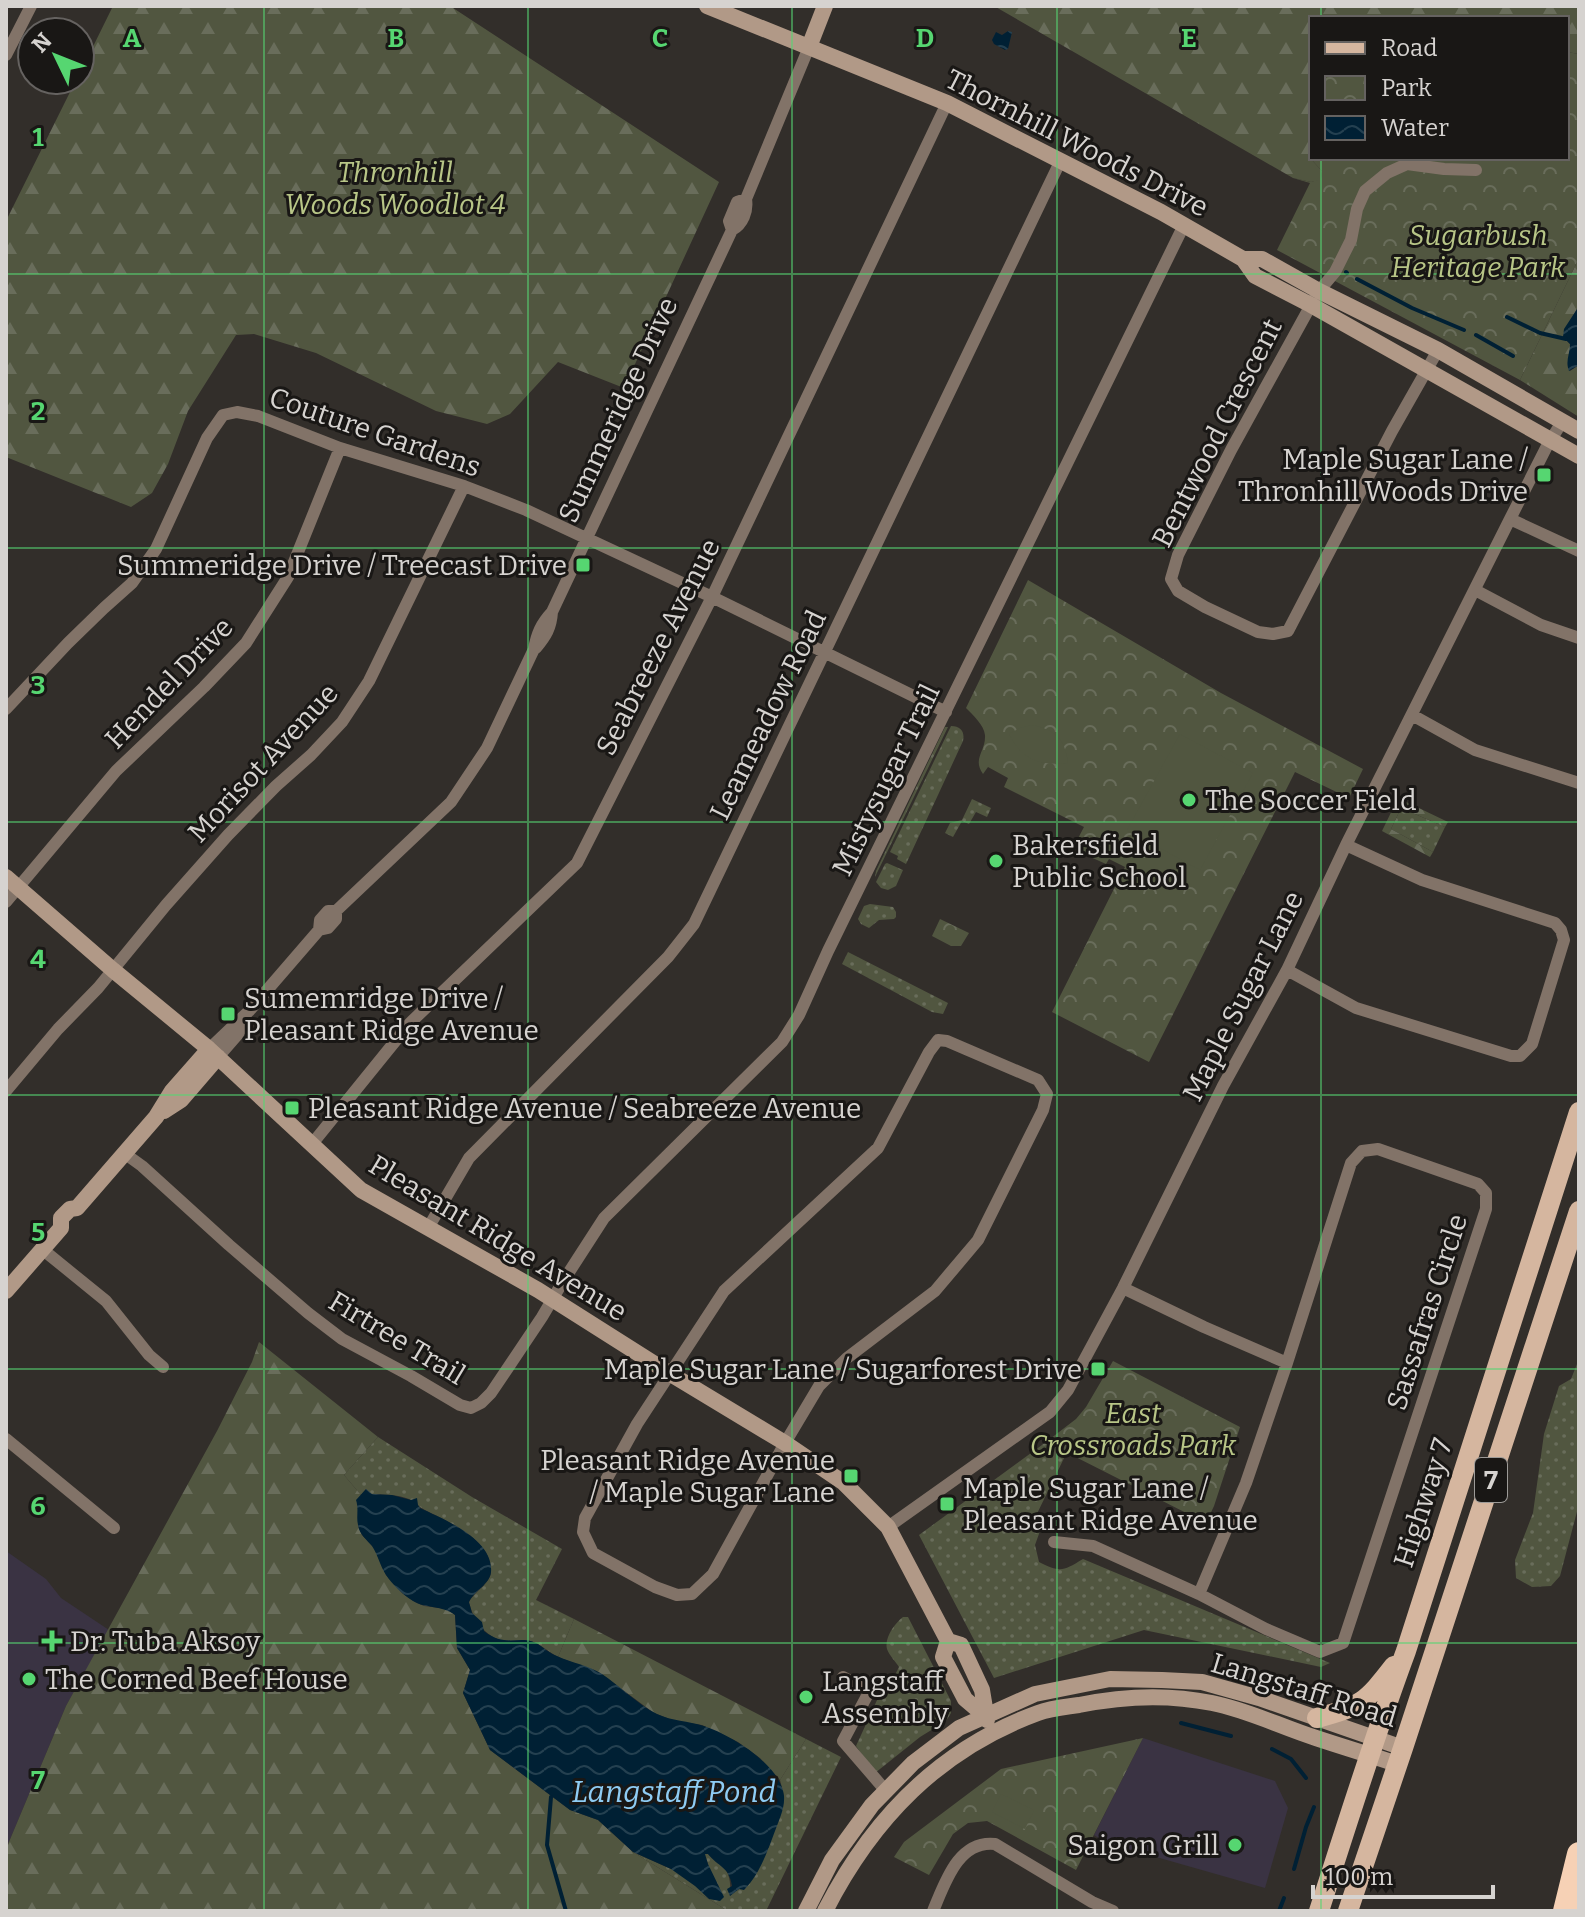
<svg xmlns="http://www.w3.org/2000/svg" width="1585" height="1917" font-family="Bitter,serif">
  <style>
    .commercial { fill: #3a3343 }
    .grass { fill: url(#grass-dots) }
    .forest { fill: url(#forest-firs) }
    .park { fill: url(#park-crowns) }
    .pitch { fill: #515640 }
    .water { fill: url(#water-waves) }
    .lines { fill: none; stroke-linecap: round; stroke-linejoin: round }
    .stream { stroke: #002034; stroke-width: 4 }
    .street { stroke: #827368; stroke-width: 12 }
    .secondary { stroke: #b19987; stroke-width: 16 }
    .primary { stroke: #d5b69f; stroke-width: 20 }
    .highway { stroke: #f6d1b5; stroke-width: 24 }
    .grid { fill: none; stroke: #56d671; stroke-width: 2; stroke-opacity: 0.55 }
    .poi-dot { fill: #56d671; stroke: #191715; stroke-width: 3 }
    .labels { text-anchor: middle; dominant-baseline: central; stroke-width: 6; stroke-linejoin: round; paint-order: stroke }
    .shield { fill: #191715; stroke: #9d9b98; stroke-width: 2 }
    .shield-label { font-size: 26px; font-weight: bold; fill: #d6d3d0 }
    .street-label { font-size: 28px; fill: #d6d3d0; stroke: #191715 }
    .park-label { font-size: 28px; font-style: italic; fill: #b8c687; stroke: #191715 }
    .poi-label { font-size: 28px; fill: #d6d3d0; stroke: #191715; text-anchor: start }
    .water-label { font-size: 30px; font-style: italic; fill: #8eccf4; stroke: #191715 }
    .grid-label { font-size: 26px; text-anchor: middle; font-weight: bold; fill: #56d671; stroke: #191715; stroke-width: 6; stroke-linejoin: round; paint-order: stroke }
  </style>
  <defs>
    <pattern id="grass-dots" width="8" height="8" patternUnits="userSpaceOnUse" patternTransform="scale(2)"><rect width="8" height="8" fill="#515640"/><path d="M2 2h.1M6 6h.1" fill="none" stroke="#696d5b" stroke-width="1.8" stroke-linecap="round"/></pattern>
    <pattern id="forest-firs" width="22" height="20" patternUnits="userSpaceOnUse" patternTransform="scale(2)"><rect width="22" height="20" fill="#515640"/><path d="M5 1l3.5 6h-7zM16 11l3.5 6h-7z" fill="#696d5b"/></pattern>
    <pattern id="park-crowns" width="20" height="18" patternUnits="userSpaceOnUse" patternTransform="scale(2)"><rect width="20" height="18" fill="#515640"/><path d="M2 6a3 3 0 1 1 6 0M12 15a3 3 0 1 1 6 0" fill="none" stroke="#696d5b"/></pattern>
    <pattern id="water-waves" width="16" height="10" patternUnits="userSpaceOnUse" patternTransform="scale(2)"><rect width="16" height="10" fill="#002034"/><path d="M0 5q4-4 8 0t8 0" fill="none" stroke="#244050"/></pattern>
  </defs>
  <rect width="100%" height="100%" fill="#322e2a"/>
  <path class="commercial" d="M6 1551 46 1579 61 1598 109 1630 66 1706 6 1849Z
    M1143 1738 1275 1781 1288 1808 1265 1888 1107 1843 1094 1835Z"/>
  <path class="grass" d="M951 726C961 726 965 732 963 741L906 864 897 859 898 856 890 852Z
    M945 727H948L875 877 876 871Z
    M972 799 991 808 987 817 976 812 969 824 962 821 953 837 945 833 950 823 962 820Z
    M1401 808 1445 827 1433 852 1391 829Z
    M887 863 903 870 896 886 888 890 881 888 876 882 885 864Z
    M870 904 893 907 896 912V917L894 919 879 920 869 928 861 924 858 919 864 906Z
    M848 952 948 1003 943 1014 932 1012 842 964Z
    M1579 1359V1504L1560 1576 1551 1586 1532 1587 1516 1578 1515 1560 1533 1513 1544 1434 1559 1386 1571 1379Z
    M378 1437 472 1497 562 1549 536 1600 574 1619 558 1657C549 1652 539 1643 530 1641 522 1640 513 1643 505 1641 485 1638 473 1619 469 1602 475 1591 490 1584 491 1572 492 1539 448 1522 425 1510 419 1507 415 1502 409 1499 397 1494 384 1495 371 1494L366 1489 361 1495 344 1475Z
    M1046 1442 1067 1452 1031 1526 1040 1531 1035 1545 1039 1562C1061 1573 1063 1571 1083 1559L1330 1663 1321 1667 1144 1630 994 1678 919 1535Z
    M903 1617H908L951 1701V1713L946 1721 920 1737 875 1773 856 1746 883 1687 888 1689 899 1667C896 1662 889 1655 887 1649 884 1638 895 1623 903 1617Z
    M806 1739 841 1757 766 1911H728L633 1852 671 1869 708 1864 704 1854H708C711 1857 716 1860 720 1863 730 1871 731 1884 730 1895L739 1889 784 1796 780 1780Z"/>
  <path class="forest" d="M113 6H450L719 182 624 388 558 362 510 414 487 424 436 411 316 353 254 334 236 335 188 411 168 464 152 493 131 507 6 457V221L76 80H80V73Z
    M994 6H1579V54L1567 52V18H1311V154L1309 157 1322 171 1321 180 1311 182 1293 178Z
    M1579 258V305L1563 337 1570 344V371L1579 365V417L1520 380Z
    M1398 798 1448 822 1445 827 1401 808 1391 829 1433 852 1430 857 1382 831Z
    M259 1342 378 1437 344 1475 361 1495 358 1526 362 1535 374 1548 386 1575 402 1593 415 1602 424 1606 447 1609 455 1615 457 1648 470 1670 463 1693 490 1750 570 1810 598 1820 633 1852 728 1911H6V1849L66 1706 217 1431 252 1362Z
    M574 1619 806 1739 780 1780 760 1758 738 1742 702 1725 675 1721 654 1713 600 1673 558 1657Z"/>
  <path class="park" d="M1567 52 1579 54V258L1520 380 1277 250 1310 183 1293 178 1311 182 1321 179 1322 171 1309 157 1311 154V158H1567Z
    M1028 580 1221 693 1363 769 1349 798 1295 772 1149 1062 1052 1012 1125 867 1109 859 1106 864 1077 851 1073 848 1084 827 1004 787 1008 778 988 767 983 774C972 758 986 752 985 735 984 725 973 715 966 708Z
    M940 919 969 933 961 946H951L932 936Z
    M1113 1361 1240 1427 1214 1506 1206 1523 1046 1442 1076 1419 1086 1407Z
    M1143 1738 1076 1870 987 1821 968 1823 953 1834 929 1875 894 1857 904 1842 1001 1769Z"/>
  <path class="pitch" d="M1032 725C1056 730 1065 739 1068 763 1040 766 1022 760 1009 734L1020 728Z
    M1180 734 1253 773 1200 870 1127 830Z
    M1001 1794 1034 1810 1025 1829 992 1812Z"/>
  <path class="water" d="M1008 31 1012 32 1008 49 1005 50 994 44 992 40 996 32 1002 35Z
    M1579 306V365L1569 371C1565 361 1570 354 1570 344L1563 337 1564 329Z
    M366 1489 372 1494 392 1495 411 1500 417 1498 418 1505 420 1508C443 1519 494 1539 491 1572 490 1584 474 1591 469 1602L472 1613 482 1622 484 1631C505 1648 519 1635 536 1643 543 1647 549 1653 557 1656 572 1663 588 1665 602 1674 620 1686 637 1704 657 1714 672 1721 688 1721 704 1726 731 1735 781 1765 784 1796 785 1808 779 1820 775 1831 767 1852 760 1874 744 1890L739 1889 730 1896 727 1889 732 1886C729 1866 718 1867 708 1854H705L708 1864 724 1897 720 1901 709 1899 695 1886 671 1869 633 1852 598 1820 570 1810 490 1750 463 1693 470 1670 457 1648 455 1615C442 1605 426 1609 413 1601 403 1595 392 1584 386 1575 380 1566 378 1555 372 1546 367 1540 359 1534 358 1525 356 1517 359 1509 356 1500Z"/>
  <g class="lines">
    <path class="stream" d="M1346 272 1347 273
      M1357 279 1412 308 1464 330
      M1507 317 1540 333 1566 339
      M1476 335 1513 356
      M1181 1723 1231 1736
      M1272 1749 1291 1759 1306 1778
      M551 1797 547 1845 566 1911
      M1294 1869 1306 1827 1314 1807
      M1279 1911 1284 1898"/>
    <path class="street" d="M6 55 31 6
      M732 230 729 221 737 202 746 199
      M1438 350 1392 431 1288 631 1273 634 1258 632 1205 607 1178 591 1171 579 1178 555 1231 450 1311 305 1319 291 1335 272 1351 240 1357 209 1365 191 1387 173 1407 164 1444 169 1476 170
      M1510 519 1579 551
      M1475 590 1541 625 1579 638
      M536 648C546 636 551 628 552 612
      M6 709 68 643 104 608 132 583 156 549 207 438 223 415 237 412 258 416 340 448 464 486 526 510 712 597 946 712
      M1412 715 1475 750 1579 783
      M6 902 116 771 204 687 246 643 288 577 340 448
      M319 930 328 928 336 919V911
      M1287 970 1356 1008 1511 1056H1520L1532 1044 1564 940 1561 930 1555 923 1422 880 1346 845
      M938 1040 947 1041 1038 1080 1047 1094 1043 1110 978 1240 935 1291 847 1358 819 1386 785 1443 713 1574 692 1594 677 1595 655 1587 593 1553 583 1532 585 1518 637 1424 724 1291 878 1148 929 1052Z
      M209 1049 249 1011 319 930 320 920 328 911H336L451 802 487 748 534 649C537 633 541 624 552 612L732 230C743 224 748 211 746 199L809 47
      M218 1057 238 1034 246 1018
      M6 1091 58 1029 98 988 166 905 228 835 276 786 311 755 342 722 369 681 464 486
      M312 1144 410 1023 577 863 712 597 947 103
      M124 1153 142 1166 229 1245 308 1313 342 1339 411 1376 460 1405 471 1408 481 1403 491 1393 542 1317 562 1283 604 1218 782 1042 799 1015 828 951 1184 225
      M428 1228 469 1158 668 957 694 924 1060 162
      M42 1249 106 1301 149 1355 163 1367
      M1123 1288 1204 1327 1287 1363
      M6 1439 114 1528
      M888 1527 1050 1412 1068 1390 1123 1288 1223 1086 1287 970 1346 845 1510 519 1547 446 1562 422
      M1054 1542 1093 1546 1199 1594 1266 1629 1320 1652 1343 1643 1486 1209V1193L1478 1184 1378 1149 1362 1151 1351 1163 1287 1363 1246 1483 1199 1594
      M843 1677 869 1692 843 1741 886 1791
      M933 1911C945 1883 958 1840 995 1844L1092 1902 1113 1911"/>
    <path class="secondary" d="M707 6 947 103 1161 212 1243 259 1255 276 1311 305 1579 456
      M809 47 825 6
      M1243 259H1262L1319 291 1438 350 1579 431
      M6 877 113 970 209 1049 361 1190 538 1290 669 1373 785 1443 844 1483 888 1527 948 1641 943 1657 965 1699 985 1716
      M164 1111 181 1100 218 1057
      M6 1291 61 1228V1218L70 1209 77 1208 156 1117 172 1091 209 1049
      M948 1641 961 1645 982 1690 987 1720
      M806 1911 832 1860 872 1805 913 1763 959 1728 1035 1694 1110 1679 1162 1680 1202 1682 1259 1698 1403 1748
      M825 1911C872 1819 939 1749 1038 1713 1051 1708 1066 1707 1079 1705 1123 1696 1168 1694 1212 1703 1248 1710 1281 1727 1316 1738 1343 1747 1370 1755 1397 1764"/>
    <path class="primary" d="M1317 1718C1362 1706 1366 1702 1394 1666
      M1319 1911C1347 1824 1374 1737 1406 1651L1579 1112
      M1348 1911 1403 1748 1579 1211"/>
    <path class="highway" d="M1565 1911 1579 1854"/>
  </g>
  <path class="grid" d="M264 6V1911M528 6V1911M792 6V1911M1057 6V1911M1321 6V18M1321 158V1911M6 274H1579M6 548H1579M6 822H1579M6 1095H1579M6 1369H1579M6 1643H1579"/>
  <g class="poi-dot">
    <rect x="1536" y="467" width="16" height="16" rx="4"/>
    <rect x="575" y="557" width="16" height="16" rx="4"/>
    <circle cx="1189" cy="800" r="8"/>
    <circle cx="996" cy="861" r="8"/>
    <rect x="220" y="1006" width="16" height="16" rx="4"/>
    <rect x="284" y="1100" width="16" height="16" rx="4"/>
    <rect x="1090" y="1361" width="16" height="16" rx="4"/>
    <rect x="843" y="1468" width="16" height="16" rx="4"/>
    <rect x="939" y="1496" width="16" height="16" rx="4"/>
    <path d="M48 1629h8v8h8v8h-8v8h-8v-8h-8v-8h8z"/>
    <circle cx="29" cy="1679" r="8"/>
    <circle cx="806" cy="1697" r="8"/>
    <circle cx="1235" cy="1845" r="8"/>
  </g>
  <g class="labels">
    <rect class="shield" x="1475" y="1458" width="32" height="44" rx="6"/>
    <g class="shield-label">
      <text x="1491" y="1480">7</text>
    </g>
    <g class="street-label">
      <text transform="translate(1077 143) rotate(27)">Thornhill Woods Drive</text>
      <text transform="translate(618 410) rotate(-65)">Summeridge Drive</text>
      <text transform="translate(375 432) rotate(19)">Couture Gardens</text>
      <text transform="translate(1217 433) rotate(-63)">Bentwood Crescent</text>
      <text transform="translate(658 647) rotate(-63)">Seabreeze Avenue</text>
      <text transform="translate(169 683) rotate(-46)">Hendel Drive</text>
      <text transform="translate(768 715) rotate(-64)">Leameadow Road</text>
      <text transform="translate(263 763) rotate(-47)">Morisot Avenue</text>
      <text transform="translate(886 780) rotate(-64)">Mistysugar Trail</text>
      <text transform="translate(1243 996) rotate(-63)">Maple Sugar Lane</text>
      <text transform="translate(498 1238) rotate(31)">Pleasant Ridge Avenue</text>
      <text transform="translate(1427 1312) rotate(-72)">Sassafras Circle</text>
      <text transform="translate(397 1338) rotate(31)">Firtree Trail</text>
      <text transform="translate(1423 1503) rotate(-72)">Highway 7</text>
      <text transform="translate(1304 1690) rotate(17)">Langstaff Road</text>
    </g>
    <g class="park-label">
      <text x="395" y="172">Thronhill<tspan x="395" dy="32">Woods Woodlot 4</tspan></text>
      <text x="1478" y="235">Sugarbush<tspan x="1478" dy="32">Heritage Park</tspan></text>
      <text x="1133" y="1413">East<tspan x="1133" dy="32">Crossroads Park</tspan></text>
    </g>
    <g class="poi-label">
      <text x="1528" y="459" text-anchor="end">Maple Sugar Lane /<tspan x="1528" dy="32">Thronhill Woods Drive</tspan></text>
      <text x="567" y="565" text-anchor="end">Summeridge Drive / Treecast Drive</text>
      <text x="1205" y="800">The Soccer Field</text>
      <text x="1012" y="845">Bakersfield<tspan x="1012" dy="32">Public School</tspan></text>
      <text x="244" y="998">Sumemridge Drive /<tspan x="244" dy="32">Pleasant Ridge Avenue</tspan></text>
      <text x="308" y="1108">Pleasant Ridge Avenue / Seabreeze Avenue</text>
      <text x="1082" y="1369" text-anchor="end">Maple Sugar Lane / Sugarforest Drive</text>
      <text x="835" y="1460" text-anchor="end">Pleasant Ridge Avenue<tspan x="835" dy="32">/ Maple Sugar Lane</tspan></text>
      <text x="963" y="1488">Maple Sugar Lane /<tspan x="963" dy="32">Pleasant Ridge Avenue</tspan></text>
      <text x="70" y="1641">Dr. Tuba Aksoy</text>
      <text x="45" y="1679">The Corned Beef House</text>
      <text x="822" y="1681">Langstaff<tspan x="822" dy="32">Assembly</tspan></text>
      <text x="1219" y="1845" text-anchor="end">Saigon Grill</text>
    </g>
    <g class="water-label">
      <text x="674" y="1792">Langstaff Pond</text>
    </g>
  </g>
  <g class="grid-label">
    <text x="132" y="47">A</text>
    <text x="396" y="47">B</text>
    <text x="660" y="47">C</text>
    <text x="925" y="47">D</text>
    <text x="1189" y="47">E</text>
    <text x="38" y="146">1</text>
    <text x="38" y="420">2</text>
    <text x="38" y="694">3</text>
    <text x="38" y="968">4</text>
    <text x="38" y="1241">5</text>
    <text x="38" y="1515">6</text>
    <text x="38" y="1789">7</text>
  </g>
  <rect width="1585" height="1917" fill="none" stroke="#d6d3d0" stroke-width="16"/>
  <rect x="1309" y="16" width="260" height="144" fill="#191715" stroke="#656260" stroke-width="2"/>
  <rect x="1325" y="42" width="40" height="12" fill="#d5b69f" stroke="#656260" stroke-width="2"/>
  <text x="1381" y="56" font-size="24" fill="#d6d3d0">Road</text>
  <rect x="1325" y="76" width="40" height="24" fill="url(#park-crowns)" stroke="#656260" stroke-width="2"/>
  <text x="1381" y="96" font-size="24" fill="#d6d3d0">Park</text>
  <rect x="1325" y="116" width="40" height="24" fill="url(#water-waves)" stroke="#656260" stroke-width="2"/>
  <text x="1381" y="136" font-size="24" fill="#d6d3d0">Water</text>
  <g transform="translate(56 56) rotate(313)"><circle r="38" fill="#191715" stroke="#656260" stroke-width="2"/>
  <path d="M0-6L14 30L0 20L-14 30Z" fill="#56d671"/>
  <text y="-12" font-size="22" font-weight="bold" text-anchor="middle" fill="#d6d3d0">N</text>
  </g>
  <path d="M1313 1885v12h180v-12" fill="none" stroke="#d6d3d0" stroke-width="4"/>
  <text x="1325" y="1885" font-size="24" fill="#d6d3d0" stroke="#191715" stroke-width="6" paint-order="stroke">100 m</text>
</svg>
